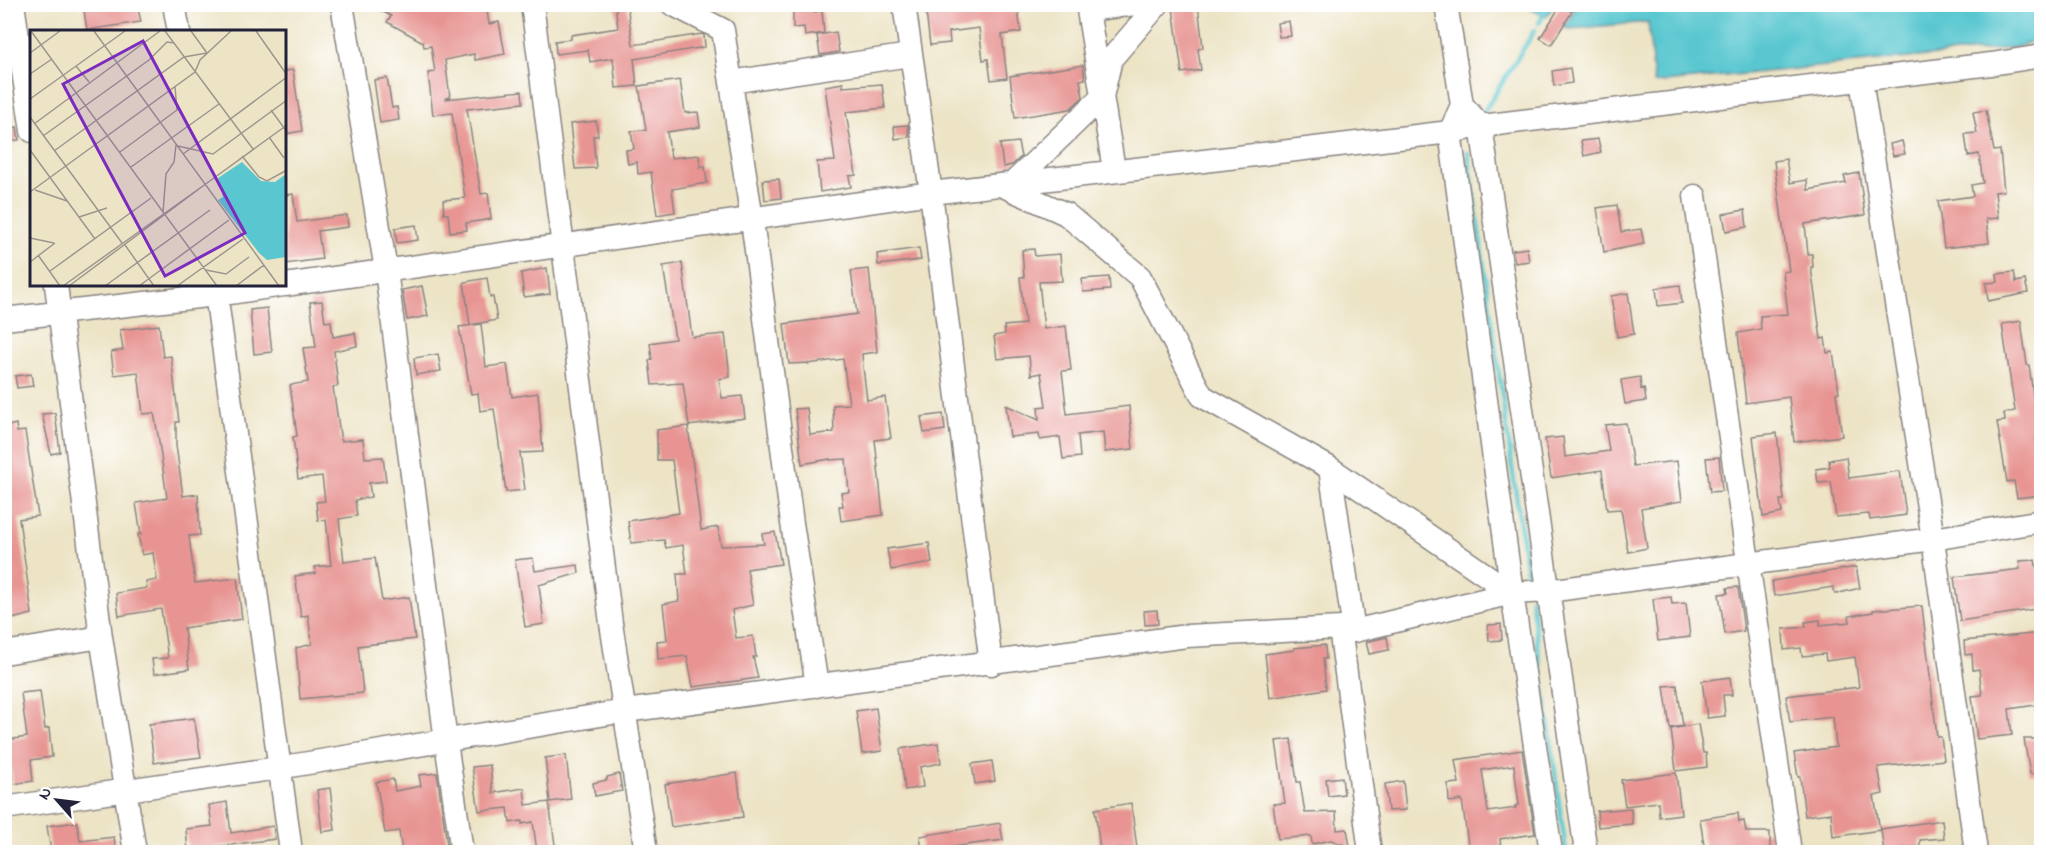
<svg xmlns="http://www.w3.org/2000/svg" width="2046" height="857" font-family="'Indie Flower',sans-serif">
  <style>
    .water { fill: #5ac7d0; stroke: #3e7486; stroke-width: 1.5 }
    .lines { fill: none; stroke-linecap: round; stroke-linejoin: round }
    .stream { stroke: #5ac7d0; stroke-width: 4.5 }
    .building { fill: #e79492; fill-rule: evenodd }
    .minor-casing { stroke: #888380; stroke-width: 25 }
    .minor { stroke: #fff; stroke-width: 22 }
    .inset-road { fill: none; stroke: #9c968e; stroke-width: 1.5 }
    .view { fill: #7b2cbf; fill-opacity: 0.15; stroke: #7b2cbf; stroke-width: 3 }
    .inset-edge { fill: none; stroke: #22223b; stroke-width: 3 }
  </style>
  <rect width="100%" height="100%" fill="#fff"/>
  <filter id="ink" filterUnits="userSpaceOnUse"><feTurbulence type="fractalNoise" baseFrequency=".0167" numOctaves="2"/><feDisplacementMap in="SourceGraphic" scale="12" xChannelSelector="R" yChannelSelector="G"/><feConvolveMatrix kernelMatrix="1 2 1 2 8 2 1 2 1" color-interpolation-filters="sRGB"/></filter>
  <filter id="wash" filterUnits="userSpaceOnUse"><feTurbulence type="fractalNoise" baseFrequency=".008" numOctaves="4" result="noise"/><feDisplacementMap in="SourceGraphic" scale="24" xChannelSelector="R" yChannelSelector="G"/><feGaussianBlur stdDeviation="1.35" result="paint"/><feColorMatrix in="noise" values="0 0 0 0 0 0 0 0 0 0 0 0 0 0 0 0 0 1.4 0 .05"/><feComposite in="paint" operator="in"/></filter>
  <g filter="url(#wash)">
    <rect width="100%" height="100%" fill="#ede4c6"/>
    <path class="water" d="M1523 5 1555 4V5L1546 17Z
      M1567 5H2041V37L2018 47 1654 83 1648 22 1568 29 1564 27 1575 10Z"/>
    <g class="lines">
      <path class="stream" d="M1539 23 1543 16
        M1485 110 1535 30
        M1468 153 1529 587
        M1531 598 1566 852"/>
    </g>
    <g id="blocks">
      <path class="building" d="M83 4H137L141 22 87 30Z
        M369 4H486L489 24 499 22 505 54 475 60 474 54 445 60 450 97 446 98V99L522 91 523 103 467 109 481 194 488 193 491 219 466 223 467 230 450 232 448 214H444L443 200 465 198 452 113 433 115 428 73 435 72 431 46 424 47 423 42 387 22 391 16Z
        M615 4H627L633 45 702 34 704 35 705 47 634 59 637 86 616 88 613 58 590 62 588 50 556 54 555 41 571 39V35L618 28Z
        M793 4H813L814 12 822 11 824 33 805 36 804 27 793 28Z
        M925 4H1017L1021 32 1002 35 1007 78 991 80 988 59 983 60 979 28 949 32 950 43 930 45Z
        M1198 5 1203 48 1198 49 1201 70 1182 73 1173 8Z
        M1561 5 1572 12 1551 45 1540 38Z
        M1289 21 1291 36 1279 37 1277 23Z
        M836 32 839 52 820 55 817 35Z
        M1083 65 1085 79 1080 80 1083 97 1070 109 1015 118 1010 76Z
        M1570 68 1572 83 1554 86 1552 71Z
        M293 70 302 131 285 134V71Z
        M387 78 392 108 397 107 399 120 380 123 374 80Z
        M680 80 685 113 698 112 700 127 667 132 671 158 699 155 700 167 705 166 707 183 672 189 675 212 657 215 651 172 638 174 637 162 628 164 626 150 634 149 631 131 646 130 639 86Z
        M843 83V87L882 84 885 108 846 112 856 175 849 176 851 187 820 192 817 162 835 161 825 86Z
        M1986 110 1994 151 2000 150 2004 191 1995 192 1998 218 1986 219 1989 243 1944 248 1938 201 1973 196 1971 185 1983 183 1979 154 1968 156 1965 134 1977 133 1973 112Z
        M596 121 598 136H593L596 168 575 169 570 124Z
        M908 125 909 137 895 139 894 126Z
        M17 127 19 140 4 143V130Z
        M1598 139 1601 152 1584 156 1581 141Z
        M1902 141 1905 154 1893 156 1890 144Z
        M1018 142 1021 157 1012 165 1003 167 1000 144Z
        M1786 159 1790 183 1807 180 1808 190 1846 183 1844 176 1859 173 1865 215 1805 224 1808 254H1812L1813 267H1811L1821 339 1825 338 1827 353 1833 352 1839 392 1836 393 1842 436 1794 442 1789 397 1746 403 1738 333 1761 329 1760 316 1788 314 1783 272 1789 271 1774 161Z
        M779 179 781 198 765 200 763 180Z
        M293 194 297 222 347 215 348 227 318 231 322 259 285 264V195Z
        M1617 205 1621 232 1641 229 1644 244 1604 252 1597 208Z
        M1745 210 1747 227 1726 231 1723 214Z
        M416 225 418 240 397 243 395 228Z
        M919 248 921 260 878 265 877 254Z
        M1527 248 1529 261 1515 263 1513 250Z
        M1034 249 1035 256 1060 254 1062 281 1039 282 1044 329 1066 326 1071 370 1062 371 1067 414 1129 406 1133 449 1105 452 1103 432 1078 435 1080 457 1063 459 1060 437 1040 440 1039 434 1010 437 1006 405 1039 420 1038 407 1046 406 1041 373 1031 375 1029 356 997 359 994 336 1005 334 1004 326 1025 324 1020 277H1024L1022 250Z
        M682 263 692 337 725 334 730 377 719 379 722 398 742 396 745 418 689 426 683 383 652 385 649 360 652 359 650 343 675 339 663 266Z
        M547 268 550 294 524 297 521 273Z
        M869 269 877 352 862 354 863 367 867 400 885 397 891 438 875 440 883 515 841 521 839 506H843L841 493 849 492 846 459 830 460V459L802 464 795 409 807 408 810 435 834 432 833 405 849 404 843 359 808 364V363L789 364 784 324 857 314 851 271Z
        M2014 272 2016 282 2025 280 2028 293 1988 301 1986 283 1998 282 1997 274Z
        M1109 277 1110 290 1083 292 1082 279Z
        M487 278 490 297H493L497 320 470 325 464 282Z
        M1680 285 1682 303 1658 306 1656 288Z
        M422 286 428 316 407 320 402 290Z
        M1628 293 1634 334 1617 337 1611 296Z
        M322 301 325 322 331 321 333 337 355 333 357 346 334 351 338 386 333 387 341 441 363 439 365 458 383 457 386 481 369 483 371 497 355 500 357 516 339 519 344 562 375 558 382 601 409 597 415 639 358 646 363 693 300 699 296 648 312 644 308 615 301 617 295 576 316 573 315 567 331 565 326 520 318 521 316 502 325 501 322 476 298 479 293 437 297 436 290 385 308 382 303 348 316 347 310 302Z
        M267 308 272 352 254 354 250 310Z
        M2021 321 2027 365H2029L2039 439H2036L2042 470V495L2017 498 2014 481 2007 482 1997 422 2005 421 2004 413 2015 411 2002 324Z
        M481 324 486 367 507 364 512 397 538 393 543 452 520 453 525 490 506 492 494 409 480 411 478 393 471 394 459 327Z
        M159 325 163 357 171 356 179 422H176V445L183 496 198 494 200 535 189 536 195 583 237 578 242 619 184 628 189 669 154 674 152 659 168 658 161 609 119 616 116 593 147 588 146 582 157 580 153 553 142 555 138 534H141L136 503 167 498 158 435 154 413 143 414 138 372 114 375 111 352 123 350 120 330Z
        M438 354 441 371 416 375 414 358Z
        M31 374 33 386 17 388 15 376Z
        M1640 377 1641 389 1644 388 1646 401 1625 404 1621 380Z
        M55 413 60 452 51 454 42 414Z
        M943 414 945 430 924 433 921 417Z
        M1626 423 1633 466 1677 461 1682 501 1641 508 1647 548 1628 552 1621 509 1607 510 1602 470 1551 478 1545 439 1563 437 1565 457 1609 451 1605 425Z
        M16 424 17 432 25 431 38 516 19 519 32 614 12 619 10 608 4 609V427Z
        M688 426 701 530 718 527 721 546 764 544 762 534 775 532 781 564 747 569 753 605 732 610 736 638 753 636 756 657H753L758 678 693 687 687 656 658 659 657 641 667 640 663 604 679 601 677 574H687L683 545 666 548 664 540 631 543 628 521 679 513 672 460H657V430Z
        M1777 433 1784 500H1780L1782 513 1763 517 1753 436Z
        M1719 457 1722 491 1710 492 1706 458Z
        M1846 457 1849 478 1900 471 1906 515 1870 520 1869 514 1836 517 1831 482 1818 483 1816 469 1830 467 1829 460Z
        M929 543 932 563 891 570 887 549Z
        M533 558 535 571 578 565 579 573 539 585 544 624 525 627 515 560Z
        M2035 560 2042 593V608L1960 621 1954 577 2013 570 2020 569 2019 561Z
        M1856 567 1860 588 1835 594 1833 587 1774 596 1772 581Z
        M1738 587 1744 631 1725 634 1719 594 1728 593 1727 588Z
        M1671 597 1672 604 1686 603 1690 637 1658 641 1653 599Z
        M1922 606 1937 737H1941L1944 760 1878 767 1883 794 1874 796 1880 830 1833 837 1831 813 1805 816 1800 777H1798L1794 753 1836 747 1833 717 1790 722 1786 696 1859 687 1855 657 1826 661 1825 654 1802 656 1801 648 1784 650 1783 629 1806 627 1805 622 1820 620V625L1850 622 1849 616 1873 612V610Z
        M1157 610 1158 624 1145 625 1144 611Z
        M1501 624 1502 640 1489 641 1488 625Z
        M2042 633V704L2009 709 2012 735 1977 739 1972 696 1982 695 1979 669 1973 670 1972 654 1965 655 1964 641Z
        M1387 637 1389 650 1369 654 1366 642Z
        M1325 645 1326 659H1323L1326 689 1270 698 1265 654 1294 650V648Z
        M1730 677 1732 695H1723L1725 716 1707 718 1702 681Z
        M1677 685 1683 726 1670 728 1664 686Z
        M40 691 45 729 49 728 52 757 31 760 33 781 13 784 7 740 27 737 21 693Z
        M876 708 882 751 862 754 856 711Z
        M194 718 201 757 154 763 149 724Z
        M1698 724 1703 753H1706L1707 767 1676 771 1671 729Z
        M1291 739 1297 782H1300L1305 813 1336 812 1337 830 1347 829 1350 847 1331 840 1312 844 1311 836 1278 839 1273 804 1285 803 1276 741Z
        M2024 739H2042V772L2030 774Z
        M938 743 941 763 920 767 923 787 905 790 900 749Z
        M1522 750 1535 834 1500 839 1501 847 1488 849V852H1469L1462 800 1449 802 1448 784 1459 783 1455 760ZM1514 765 1519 805 1515 806 1516 808 1488 812 1482 770Z
        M566 755 571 799 550 802 545 758Z
        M992 761 995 781 975 784 972 764Z
        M490 765 493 793 524 788 526 805 549 802 556 852H537L533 822 522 824V821L510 823 508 808 479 811 472 767Z
        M437 773 448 852H402L399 831 385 833 376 782 393 779 395 791 421 786 419 775Z
        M737 773 743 817 671 827 665 784Z
        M1676 773 1681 814 1659 817 1658 802 1625 806 1621 780Z
        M619 774 622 791 595 796 593 783 607 780V777Z
        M1342 777 1344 794 1328 796 1326 779Z
        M1403 781 1406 810 1388 811 1385 784Z
        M330 788 335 830 322 832 317 790Z
        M227 802 231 833 273 826 275 839 215 847 216 852H188L186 829 212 826 209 805Z
        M1131 803 1137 848 1100 850 1095 809Z
        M1631 808 1632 824 1598 827 1597 811Z
        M1738 813 1739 822 1744 821 1746 832H1770V852H1705L1700 819Z
        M1942 820 1944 838 1920 840V847L1902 848 1903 852H1884L1881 829Z
        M77 822 80 841 114 837 116 852H51L47 826Z
        M1000 823 1003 840 922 851 920 836Z"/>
    </g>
  </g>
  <g filter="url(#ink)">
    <use href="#blocks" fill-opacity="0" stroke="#888380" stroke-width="1.5"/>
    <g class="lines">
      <defs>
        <path id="minor" d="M13 4 32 131
          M174 4 179 32
          M342 4 386 270 446 742 462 852
          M532 4 611 623 646 852
          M672 4 723 30 752 220 792 523 817 686
          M904 4 931 193 991 664
          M1087 4 1114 170
          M1446 4 1462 105
          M1088 10 1135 4
          M1861 80 1933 539 1976 852
          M731 82 910 55
          M1013 183 1102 97 1111 59 1158 4
          M1001 185 1066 214 1140 277 1202 396 1330 468 1512 593
          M1695 196 1790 852
          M56 285 101 637 135 852
          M215 285 291 852
          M285 285 931 193 1450 132 1481 126 1991 64 2042 56
          M4 319 216 295 284 285
          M1330 468 1354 631
          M1340 628 1370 852
          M4 653 101 637
          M4 808 278 768 625 711 1187 636 1340 628 1354 631 1512 593 1548 591 1933 539 2042 521
          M1551 852 1512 593 1450 132 1462 105 1481 126 1586 852"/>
      </defs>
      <use href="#minor" class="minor-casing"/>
      <use href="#minor" class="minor"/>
    </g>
  </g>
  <g transform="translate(30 30)">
    <rect width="256" height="256" fill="#ede4c6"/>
    <path d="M212 132 231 151 245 152 256 144V227L237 230 229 223 188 170 193 167 188 148Z" fill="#5ac7d0"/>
    <path class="inset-road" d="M1 1 187 256M64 1 249 256M135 1 223 119M226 1 257 45M0 23 30 1M46 36 59 52M0 44 22 29M0 69 95 1M241 80 257 102M0 87 92 213M4 94 130 1M13 106 119 30 137 12 144 13M239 107 254 128M148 116 183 124 257 70M0 120 65 209M24 121 154 27 177 23 161 1M90 122 147 80 145 57M153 124 257 47M212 126 229 147 237 151 257 140M101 137 189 74M177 153 257 95M5 160 37 171M0 162 165 42 170 30 201 1M133 182 136 144 144 132 146 115M49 187 77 178M0 208 24 213M95 215 124 256M8 225 30 256M0 232 25 213M176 240 196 244 219 227M20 241 121 168M33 256 177 153 39 256M75 256 180 180M109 256 199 190M147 256 213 209M206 256 234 235"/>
    <path class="view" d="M113 11 215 203 135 246 33 54Z"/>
    <rect width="256" height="256" class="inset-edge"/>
  </g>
  <rect width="2046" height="857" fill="none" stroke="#fff" stroke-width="24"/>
  <g transform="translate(57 800) rotate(298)" stroke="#ffffff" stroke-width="4.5" paint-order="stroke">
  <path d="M0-4.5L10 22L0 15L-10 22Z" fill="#22223b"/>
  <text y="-9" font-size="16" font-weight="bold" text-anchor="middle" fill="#22223b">N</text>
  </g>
</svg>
